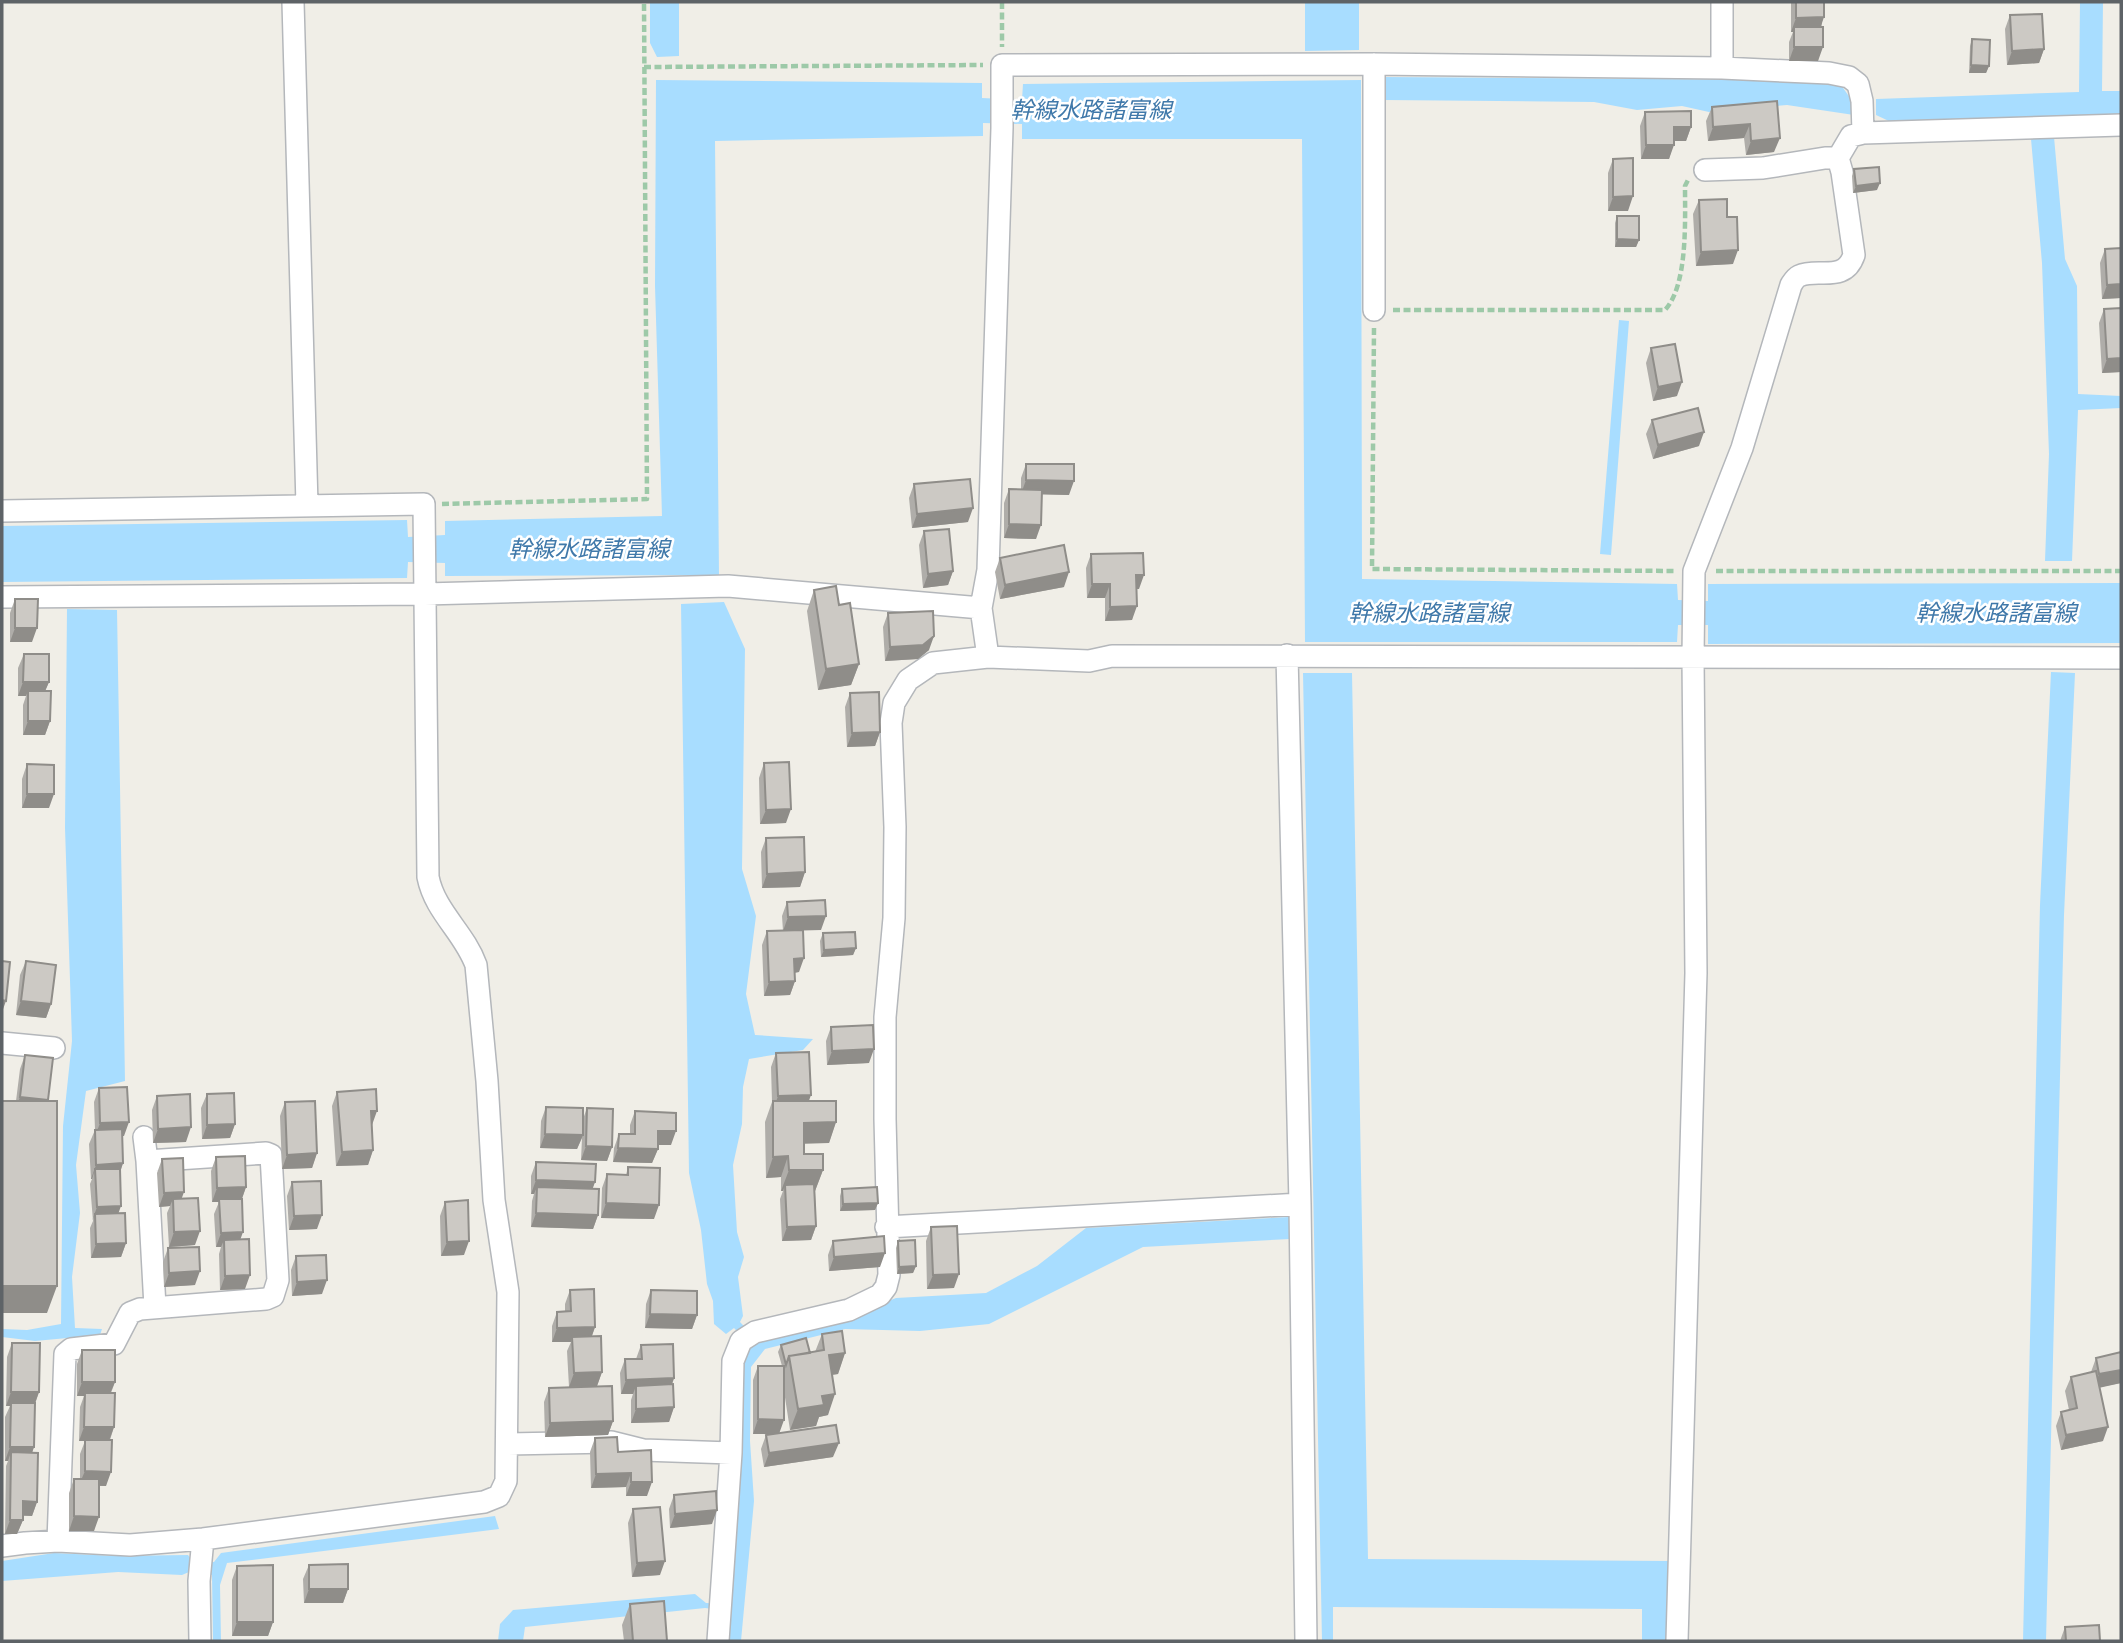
<svg xmlns="http://www.w3.org/2000/svg" width="2123" height="1643" font-family="'Source Sans 3','Noto Sans JP',sans-serif">
  <style>
    .water { fill: #a8ddff }
    .lines { fill: none; stroke-linecap: round; stroke-linejoin: round }
    .street-casing { stroke: #b4b7bb; stroke-width: 24 }
    .path { stroke: #9dc9a8; stroke-width: 4.5; stroke-dasharray: 7 3.5; stroke-linecap: butt }
    .street { stroke: #fff; stroke-width: 21 }
    .wall { fill: #afada9 }
    .shaded-wall { fill: #8f8d89 }
    .building { fill: #ccc9c4; stroke: #8f8d89; stroke-width: 2 }
    .labels { text-anchor: middle; dominant-baseline: central; stroke-width: 5; stroke-linejoin: round; paint-order: stroke }
    .water-label { font-size: 23px; font-style: italic; fill: #4079aa; stroke: #fff }
  </style>
  <rect width="100%" height="100%" fill="#f0eee7"/>
  <path class="water" d="M650 2H679V56L657 57 650 43Z
    M1305 2H1359V50L1305 51Z
    M2080 2H2103L2102 91H2121V114L1891 122 1876 115V99L2079 92Z
    M1384 77 1775 80 1841 85 1853 102 1854 115 1787 105 1709 112 1682 106 1637 110 1594 102 1384 100Z
    M656 80 982 83V98L1022 100 1023 84 1361 80 1362 579 1677 584 1678 600 1708 601V584L2121 583V643L1708 644V625H1678L1677 642H1305L1302 139H1022V124L983 123V136L715 141 719 575 445 576V563L408 562 407 578 2 582V526L407 520 408 537 445 535V521L662 516 655 286Z
    M2054 137 2065 259 2077 286 2078 394 2121 396V408L2078 410 2072 561H2045L2049 454 2042 263 2031 139Z
    M1619 320 1629 321 1611 555 1600 554Z
    M724 602 745 649 742 869 756 916 746 994 755 1035 813 1039 803 1050 749 1059 743 1087 742 1124 733 1165 737 1232 744 1257 738 1277 743 1316 740 1322 757 1340 844 1319 896 1298 986 1293 1037 1266 1086 1228 1289 1217 1290 1239 1143 1247 989 1324 920 1331 845 1329 765 1349 751 1367 750 1441 754 1501 741 1641H727L729 1611 705 1608 525 1627 523 1641H498L500 1624 513 1610 695 1594 706 1603 730 1604 743 1357 750 1345 734 1328 726 1334 714 1324 713 1301 707 1284 701 1230 689 1173 681 604Z
    M67 609 117 610 125 1081 86 1091 76 1165 80 1213 72 1277 75 1328 102 1329 100 1335 35 1341 2 1337V1329L27 1330 61 1324 63 1126 72 1041 65 828Z
    M2051 672 2075 673 2064 915 2046 1641H2023L2040 905Z
    M1303 673H1352L1368 1559 1671 1561 1668 1641H1642V1609L1333 1607V1641H1322Z
    M495 1516 499 1529 227 1563 220 1585 221 1641H213L212 1575 189 1572 182 1575 118 1572 2 1581V1561L54 1553 116 1556 188 1555 193 1562H214L221 1553Z"/>
  <g class="lines">
    <defs>
      <path id="street" d="M293 2 307 505
        M1722 2V68
        M1374 64V310
        M1863 133 2121 125
        M1705 170 1763 168 1825 158H1838
        M2 511 424 504 428 877C435 912 464 932 476 965L487 1081 494 1200 508 1292 506 1481 499 1496 484 1502 203 1539 130 1545 58 1541 25 1543 2 1546
        M2 597 425 594 728 586 981 608 988 657
        M981 608 988 570 1002 128V65L1374 64 1722 68 1829 73 1849 77 1858 84 1862 101 1863 133 1851 136 1838 158 1842 172 1854 255C1844 284 1818 267 1799 276 1795 278 1793 282 1791 285L1742 448 1694 571 1693 658 1696 973 1677 1641
        M1287 655 1300 1204 1306 1641
        M2 1043 54 1048
        M144 1137 147 1161 155 1307
        M886 1227 1300 1204
        M508 1444 611 1442 643 1450 731 1453 718 1641
        M731 1453 733 1361 741 1341 755 1332 849 1310 880 1295 886 1287 889 1275 885 1119V1017L894 918 895 827 891 723 894 703 908 680 933 663 988 657 1089 661 1112 656 2121 658
        M58 1541 65 1354 71 1349 114 1344 130 1313 140 1309 266 1299 273 1296 278 1280 271 1155 266 1153 147 1161
        M200 1641 199 1581 203 1539"/>
    </defs>
    <use href="#street" class="street-casing"/>
    <path class="path" d="M1002 2V47
      M644 67 983 65
      M1393 310H1665C1688 285 1685 220 1685 186L1688 180
      M1374 328 1372 569 1676 571
      M442 504 647 499 644 2
      M1716 571H2121"/>
    <use href="#street" class="street"/>
  </g>
  <path class="wall" d="M1791 2H1824L1818 61H1789V42L1793 32H1791Z
    M2010 15 2044 49 2039 63 2007 65 2005 29Z
    M1972 39 1989 66 1986 73H1969L1970 46Z
    M1777 101 1774 152 1746 155 1744 138 1708 141 1706 121 1712 107Z
    M1645 112 1691 127 1686 141H1674L1669 159H1641L1640 126Z
    M1613 159 1628 211H1608V173Z
    M1854 169 1877 190 1853 193 1852 176Z
    M1699 200 1727 217 1733 264 1696 266 1693 214Z
    M1617 216 1639 240 1636 247H1615V223Z
    M2121 248V298L2102 299 2100 263 2105 249Z
    M2121 308V372L2102 373 2099 323 2104 309Z
    M1651 348 1677 396 1653 401 1646 363Z
    M1652 420 1699 446 1653 459 1646 434Z
    M1026 464 1069 495 1042 494 1036 539 1004 538V503L1009 489H1021V478Z
    M914 484 968 522 912 528 909 498Z
    M924 531 953 571 948 585 923 588 919 545Z
    M1091 554 1139 589H1137L1132 620 1105 621V598H1087L1086 568Z
    M1000 558 1064 587 1000 599 995 572Z
    M814 590 839 605 859 664 851 685 818 690 807 611Z
    M15 599 32 642H10V613Z
    M888 613 929 650 918 659 885 661 883 627Z
    M24 654 49 682 45 691 50 721 45 735H23V705L26 696H18V668Z
    M850 693 880 732 875 746 847 747 845 707Z
    M764 763 786 823 760 824 759 778Z
    M27 764 49 808H22V779Z
    M766 838 805 872 800 887 762 888 761 852Z
    M787 902 821 930H803L799 972 795 973V981L790 995 764 996 762 945 767 931H783L782 916Z
    M823 933 856 948 853 955 821 957 820 941Z
    M26 961 51 1004 46 1018 16 1015 20 975Z
    M831 1027 869 1063 827 1065 826 1041Z
    M776 1053 809 1101 836 1122 829 1143H804V1154L823 1170 815 1191 816 1226 811 1240 782 1241 780 1199 783 1191H781V1177L766 1178 765 1122 772 1102 771 1067Z
    M25 1055 48 1101 47 1313H2V1101H16L20 1069Z
    M99 1088 124 1136H122L123 1163 120 1173 118 1213 126 1243 121 1257 91 1258 90 1228 93 1221 90 1184 92 1179H91L89 1144 95 1130 94 1102Z
    M337 1092 372 1125 373 1150 368 1165 336 1166 332 1106Z
    M207 1094 235 1124 230 1138 202 1139 201 1108Z
    M157 1096 186 1142 153 1143 152 1110Z
    M285 1102 317 1153 312 1168 282 1169 280 1116Z
    M546 1107 583 1119 587 1108 612 1147 607 1161 581 1160 582 1138 577 1149 540 1148 541 1121Z
    M635 1111 671 1145H658V1149L652 1163 613 1162 614 1148 619 1134H630V1125Z
    M216 1157 246 1187 242 1199 240 1239 245 1289 220 1290 219 1254 221 1247H216L214 1214 219 1202H212L211 1171Z
    M162 1159 182 1199 195 1245 169 1247 167 1213 170 1206 159 1207 157 1173Z
    M536 1162 595 1182 592 1189 598 1215 593 1229 531 1227 532 1201 534 1194H531V1176Z
    M628 1167 654 1219 601 1218 602 1188 607 1174 626 1175Z
    M292 1182 317 1229 289 1230 287 1196Z
    M842 1189 878 1203 875 1210 840 1211V1196Z
    M445 1202 464 1255 441 1256 440 1216Z
    M931 1227 954 1288 927 1289 926 1241Z
    M833 1241 880 1267 829 1271 828 1255Z
    M898 1241 916 1266 913 1273 897 1274 896 1248Z
    M168 1248 195 1285 164 1287 163 1262Z
    M296 1256 322 1294 292 1296 291 1270Z
    M570 1290 595 1327 592 1336 602 1372 597 1386 569 1387 567 1351 571 1342H552V1326L557 1312 565 1311V1304Z
    M651 1290 697 1315 692 1329 645 1328 646 1304Z
    M822 1334 845 1353 838 1374 832 1375 828 1415 819 1417 816 1426 790 1430 784 1391 779 1433 833 1457 764 1467 761 1449 766 1435 778 1434H753V1380L758 1366H782L778 1352 781 1345 810 1353 815 1352Z
    M12 1343 39 1392 35 1404 34 1447 32 1453 37 1502 32 1516H23V1520L17 1534H5L6 1466 8 1461H5V1417L10 1406H6L7 1357Z
    M641 1345 674 1378 672 1385 674 1407 669 1422 631 1423V1400L633 1394H621L620 1373 625 1359H636Z
    M82 1350 115 1382 111 1393 114 1427 110 1440 106 1486H99L94 1531H69V1493L74 1479H80V1454L85 1441H79L80 1407 84 1396H77V1364Z
    M2121 1352V1383L2100 1387 2103 1441 2061 1450 2056 1426 2061 1412 2069 1410 2065 1391 2071 1377 2091 1372 2096 1358Z
    M549 1388 613 1421 608 1435 545 1437 544 1402Z
    M595 1438 618 1452 647 1496H626V1487L591 1488 590 1452Z
    M674 1495 712 1524 670 1528 669 1509Z
    M633 1509 660 1575 632 1577 628 1523Z
    M309 1565 348 1589 343 1603H304L303 1579Z
    M237 1566 273 1622 268 1636H232V1580Z
    M630 1604 667 1641H624L622 1625Z
    M2065 1627 2100 1641H2060Z"/>
  <path class="shaded-wall" d="M1824 17 1819 32 1794 27 1793 32H1791L1796 18Z
    M1794 47H1823L1818 61H1789Z
    M2044 49 2039 63 2007 65 2012 51Z
    M1971 65 1989 66 1986 73H1969Z
    M1750 124 1744 138 1708 141 1713 127Z
    M1674 127H1691L1686 141H1669Z
    M1780 138 1774 152 1746 155 1751 141Z
    M1646 145H1674L1669 159H1641Z
    M1880 183 1877 190 1853 193 1856 186Z
    M1633 196 1628 211H1608L1613 197Z
    M1617 239 1639 240 1636 247H1615Z
    M1738 250 1733 264 1696 266 1701 252Z
    M2121 284V298L2102 299 2107 285Z
    M2121 358V372L2102 373 2107 359Z
    M1682 382 1677 396 1653 401 1658 387Z
    M1704 432 1699 446 1653 459 1658 445Z
    M1026 480 1074 481 1069 495 1021 494Z
    M973 508 968 522 912 528 917 514Z
    M1009 524 1041 525 1036 539 1004 538Z
    M953 571 948 585 923 588 928 574Z
    M1069 572 1064 587 1000 599 1005 585Z
    M1136 575H1144L1139 589H1131Z
    M1092 584H1110L1105 598H1087Z
    M1137 606 1132 620 1105 621 1110 607Z
    M15 628H37L32 642H10Z
    M934 636 929 650 918 659 885 661 890 647Z
    M859 664 851 685 818 690 826 669Z
    M23 682H49L43 696 28 691 26 696H18Z
    M28 721H50L45 735H23Z
    M880 732 875 746 847 747 852 733Z
    M27 794H54L49 808H22Z
    M791 809 786 823 760 824 766 810Z
    M805 872 800 887 762 888 767 874Z
    M826 916 821 930 783 931 788 917Z
    M856 948 853 955 821 957 824 950Z
    M804 958 799 972 789 973 794 959Z
    M795 981 790 995 764 996 769 982Z
    M2 1000 6 1001 2 1012Z
    M21 1001 51 1004 46 1018 16 1015Z
    M874 1049 869 1063 827 1065 832 1051Z
    M811 1095 806 1109 773 1111 778 1096Z
    M20 1097 48 1100 43 1114 15 1111Z
    M371 1111H377L372 1125Z
    M129 1122 124 1136 95 1137 100 1123Z
    M836 1122 829 1143 797 1144 804 1123Z
    M235 1124 230 1138 202 1139 207 1125Z
    M191 1127 186 1142 153 1143 158 1129Z
    M658 1131H676L671 1145H653Z
    M545 1134 583 1135 577 1149 540 1148Z
    M586 1146 612 1147 607 1161 581 1160Z
    M618 1148 658 1149 652 1163 613 1162Z
    M373 1150 368 1165 336 1166 342 1152Z
    M317 1153 312 1168 282 1169 287 1155Z
    M788 1156 781 1177 766 1178 773 1157Z
    M123 1163 118 1178 95 1169 92 1179H91L96 1165Z
    M789 1170H823L815 1191H785V1185L783 1191H781Z
    M536 1180 595 1182 590 1196 537 1187 534 1194H531Z
    M246 1187 241 1201 219 1199V1202H212L217 1188Z
    M184 1192 179 1206 173 1199 170 1206 159 1207 164 1193Z
    M606 1203 659 1205 654 1219 601 1218Z
    M878 1203 875 1210 840 1211 843 1204Z
    M121 1206 116 1220 95 1214 92 1221 97 1207Z
    M536 1213 598 1215 593 1229 531 1227Z
    M322 1215 317 1229 289 1230 294 1216Z
    M816 1226 811 1240 782 1241 787 1227Z
    M200 1231 195 1245 169 1247 174 1232Z
    M243 1232 238 1246 224 1240 221 1247H216L221 1233Z
    M469 1241 464 1255 441 1256 447 1242Z
    M126 1243 121 1257 91 1258 96 1244Z
    M885 1253 880 1267 829 1271 834 1257Z
    M916 1266 913 1273 897 1274 899 1267Z
    M200 1271 195 1285 164 1287 169 1273Z
    M959 1274 954 1288 927 1289 933 1275Z
    M250 1275 245 1289 220 1290 225 1276Z
    M327 1280 322 1294 292 1296 297 1282Z
    M2 1286H57L47 1313H2Z
    M650 1314 697 1315 692 1329 645 1328Z
    M595 1327 590 1341 572 1337 571 1342H552L557 1328Z
    M845 1353 838 1374 822 1376 829 1355Z
    M2121 1370V1383L2094 1389 2099 1374Z
    M602 1372 597 1386 569 1387 574 1373Z
    M674 1378 669 1392 636 1386 633 1394H621L626 1380Z
    M82 1382H115L109 1396 85 1393 84 1396H77Z
    M11 1392H39L34 1406 11 1403 10 1406H6Z
    M835 1394 828 1415 819 1417 816 1426 790 1430 798 1409 822 1396Z
    M674 1407 669 1422 631 1423 636 1409Z
    M758 1419 784 1420 779 1434H753Z
    M613 1421 608 1435 545 1437 550 1423Z
    M84 1427H114L109 1441H79Z
    M2108 1427 2103 1441 2061 1450 2066 1435Z
    M839 1443 833 1457 764 1467 769 1453Z
    M10 1447H34L29 1461 11 1452 8 1461H5Z
    M85 1471 111 1472 106 1486 79 1485Z
    M631 1473 626 1487 591 1488 596 1474Z
    M631 1482H652L647 1496H626Z
    M23 1501 37 1502 32 1516 18 1515Z
    M717 1510 712 1524 670 1528 675 1514Z
    M74 1516 99 1517 94 1531H69Z
    M10 1520H23L17 1534H5Z
    M665 1561 660 1575 632 1577 637 1563Z
    M309 1589H348L343 1603H304Z
    M237 1622H273L268 1636H232Z"/>
  <path class="building" d="M1796 2H1824V17L1796 18Z
    M2042 14 2044 49 2012 51 2010 15Z
    M1794 27H1823V47H1794Z
    M1972 39 1990 40 1989 66 1971 65Z
    M1777 101 1780 138 1751 141 1750 124 1713 127 1712 107Z
    M1691 111V127H1674V145H1646L1645 112Z
    M1633 158V196L1613 197V159Z
    M1879 167 1880 183 1856 186 1854 169Z
    M1727 199V217H1737L1738 250 1701 252 1699 200Z
    M1617 216H1639V240L1617 239Z
    M2121 248V284L2107 285 2105 249Z
    M2121 308V358L2107 359 2104 309Z
    M1675 344 1682 382 1658 387 1651 348Z
    M1698 408 1704 432 1658 445 1652 420Z
    M1026 464H1074V481L1026 480Z
    M970 479 973 508 917 514 914 484Z
    M1009 489 1042 490 1041 525 1009 524Z
    M949 529 953 571 928 574 924 531Z
    M1064 545 1069 572 1005 585 1000 558Z
    M1143 553 1144 575H1136L1137 606 1110 607V584H1092L1091 554Z
    M836 586 839 605 850 603 859 664 826 669 814 590Z
    M15 599H38L37 628H15Z
    M933 611 934 636 923 645 890 647 888 613Z
    M24 654H49V682H23Z
    M28 691H51L50 721H28Z
    M879 692 880 732 852 733 850 693Z
    M789 762 791 809 766 810 764 763Z
    M27 764 54 765V794H27Z
    M804 837 805 872 767 874 766 838Z
    M825 900 826 916 788 917 787 902Z
    M803 930 804 958 794 959 795 981 769 982 767 931Z
    M855 932 856 948 824 950 823 933Z
    M2 961 10 962 6 1001 2 1000Z
    M26 961 56 965 51 1004 21 1001Z
    M873 1025 874 1049 832 1051 831 1027Z
    M809 1052 811 1095 778 1096 776 1053Z
    M25 1055 53 1058 48 1100 20 1097Z
    M127 1087 129 1122 100 1123 99 1088Z
    M376 1089 377 1111H371L373 1150 342 1152 337 1092Z
    M234 1093 235 1124 207 1125V1094Z
    M190 1094 191 1127 158 1129 157 1096Z
    M2 1101H57V1286H2Z
    M315 1101 317 1153 287 1155 285 1102Z
    M773 1101H836V1122L804 1123V1154H823V1170H789L788 1156 773 1157Z
    M546 1107 583 1108V1135L545 1134Z
    M587 1108 613 1109 612 1147 586 1146Z
    M635 1111 676 1113V1131H658V1149L618 1148 619 1134H635Z
    M122 1129 123 1163 96 1165 95 1130Z
    M245 1156 246 1187 217 1188 216 1157Z
    M183 1158 184 1192 164 1193 162 1159Z
    M536 1162 596 1164 595 1182 536 1180Z
    M628 1167 660 1168 659 1205 606 1203 607 1174 628 1175Z
    M95 1169H120L121 1206 97 1207Z
    M321 1181 322 1215 294 1216 292 1182Z
    M814 1184 816 1226 787 1227 785 1185Z
    M537 1187 599 1189 598 1215 536 1213Z
    M877 1187 878 1203 843 1204 842 1189Z
    M198 1198 200 1231 174 1232 173 1199Z
    M219 1199H242L243 1232 221 1233Z
    M468 1200 469 1241 447 1242 445 1202Z
    M125 1213 126 1243 96 1244 95 1214Z
    M957 1226 959 1274 933 1275 931 1227Z
    M884 1236 885 1253 834 1257 833 1241Z
    M249 1239 250 1275 225 1276 224 1240Z
    M915 1240 916 1266 899 1267 898 1241Z
    M199 1247 200 1271 169 1273 168 1248Z
    M326 1255 327 1280 297 1282 296 1256Z
    M594 1289 595 1327 557 1328V1312L571 1311 570 1290Z
    M651 1290 697 1291V1315L650 1314Z
    M842 1331 845 1353 829 1355 835 1394 822 1396 824 1405 798 1409 789 1356 824 1350 822 1334Z
    M601 1336 602 1372 574 1373 572 1337Z
    M806 1338 810 1353 789 1356 786 1365 781 1345Z
    M12 1343H40L39 1392H11Z
    M673 1344 674 1378 626 1380 625 1359H642L641 1345Z
    M82 1350H115V1382H82Z
    M2121 1352V1370L2099 1374 2096 1358Z
    M758 1366H784V1420L758 1419Z
    M2096 1371 2108 1427 2066 1435 2061 1412 2077 1408 2071 1377Z
    M673 1384 674 1407 636 1409V1386Z
    M612 1386 613 1421 550 1423 549 1388Z
    M85 1393H115L114 1427H84Z
    M11 1403H35L34 1447H10Z
    M836 1425 839 1443 769 1453 766 1435Z
    M617 1437 618 1452 651 1450 652 1482H631V1473L596 1474 595 1438Z
    M85 1440H112L111 1472 85 1471Z
    M11 1452 38 1453 37 1502 23 1501V1520H10Z
    M74 1479H99V1517L74 1516Z
    M716 1491 717 1510 675 1514 674 1495Z
    M660 1507 665 1561 637 1563 633 1509Z
    M348 1564V1589H309V1565Z
    M273 1565V1622H237V1566Z
    M664 1601 667 1641H633L630 1604Z
    M2099 1625 2100 1641H2066L2065 1627Z"/>
  <g class="labels">
    <g class="water-label">
      <text x="1091" y="110">幹線水路諸富線</text>
      <text x="589" y="549">幹線水路諸富線</text>
      <text x="1429" y="613">幹線水路諸富線</text>
      <text x="1996" y="613">幹線水路諸富線</text>
    </g>
  </g>
  <rect width="2123" height="1643" fill="none" stroke="#5e6367" stroke-width="7"/>
</svg>
